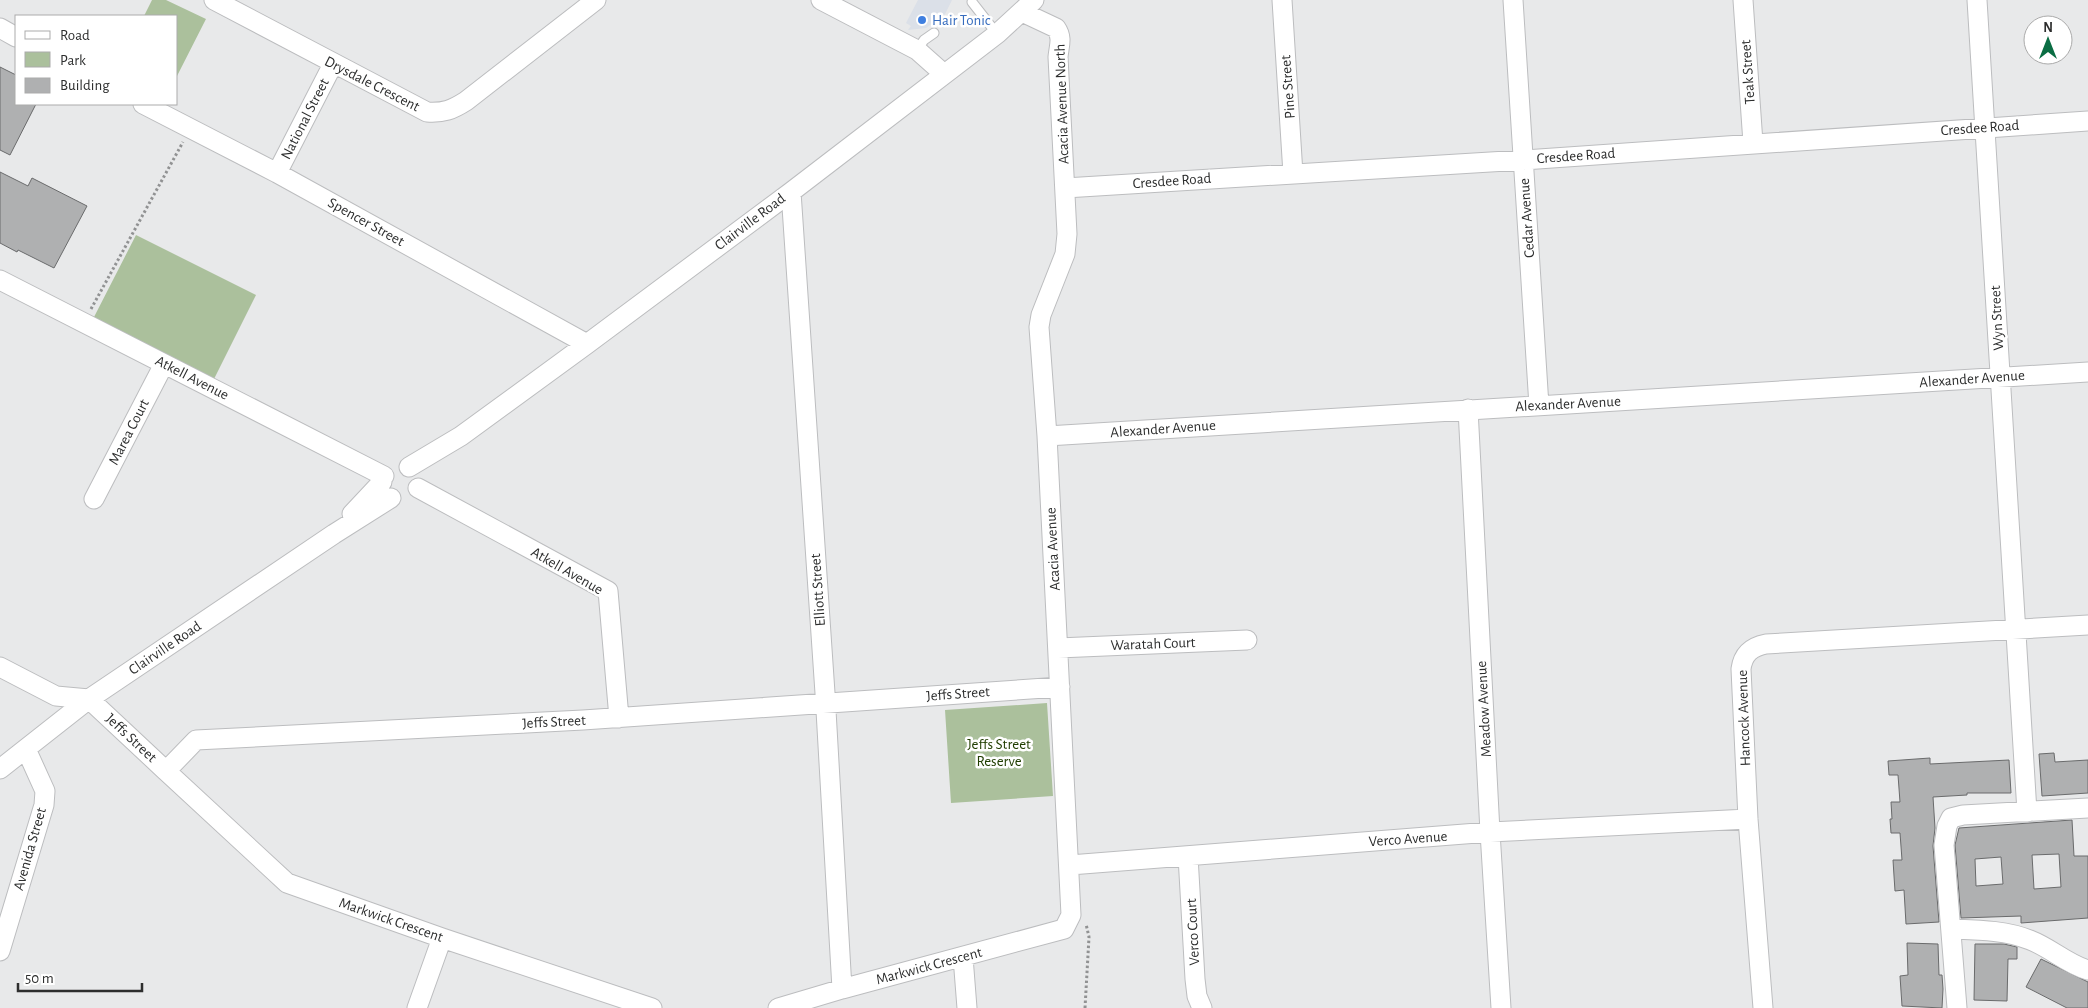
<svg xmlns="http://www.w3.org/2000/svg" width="2088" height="1008" font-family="'Alegreya Sans',sans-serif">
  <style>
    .built { fill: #dbe0e8 }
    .green { fill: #abc09c }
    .building { fill: #afb0b1; stroke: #6a6b6c; fill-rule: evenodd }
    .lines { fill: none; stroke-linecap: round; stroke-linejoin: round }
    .lane-casing { stroke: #bcbdbf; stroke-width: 11 }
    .street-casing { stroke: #bcbdbf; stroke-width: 21 }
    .path { stroke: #919293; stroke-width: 3; stroke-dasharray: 2.5 2.5; stroke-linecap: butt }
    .lane { stroke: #fff; stroke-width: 9 }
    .street { stroke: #fff; stroke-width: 19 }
    .shop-dot { fill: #3f7fe0; stroke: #fff; stroke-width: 2 }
    .labels { text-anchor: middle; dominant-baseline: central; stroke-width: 5; stroke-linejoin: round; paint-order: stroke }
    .shop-label { font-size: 15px; fill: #366cbe; stroke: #fff; text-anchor: start }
    .street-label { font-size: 15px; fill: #2d2e2e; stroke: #fff }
    .park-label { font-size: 15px; fill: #213e02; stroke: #fff }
  </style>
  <rect width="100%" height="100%" fill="#e8e9ea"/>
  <path class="built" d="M918 0H952L945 14 926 28 908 30 911 26 906 23Z"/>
  <path class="green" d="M152 0H166L206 19 176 78V16H144Z
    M136 235 256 295 214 379 93 319Z
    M1047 703 1053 796 951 803 945 710Z"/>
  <path class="building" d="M0 67 16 75V104H36L10 155 0 150Z
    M0 172 28 186 32 178 87 206 54 268 18 250 17 252 0 243Z
    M2054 753 2055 762 2088 760V793L2042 796 2039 754Z
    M1930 758V764L2009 760 2011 793H1967V795L1933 797 1935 828 1933 846 1939 922 1906 924 1904 890 1895 891 1894 876 1893 860H1902L1900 833H1891L1890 819H1892L1891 802H1900L1898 775H1889L1888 761Z
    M2072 820 2074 856H2088V918L2021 923V916L1961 918 1955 845 1959 828ZM2059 854 2061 887 2034 889 2032 855ZM2001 857 2003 884 1976 886 1975 859Z
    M1907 943 1938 944 1939 975H1942L1943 989 1942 1008 1902 1006 1900 976 1908 975Z
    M1975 944H2004L2017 947V959H2008L2007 1001 1974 1000Z
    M2041 959 2088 982V1008H2067L2026 987Z"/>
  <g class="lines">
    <defs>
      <path id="lane" d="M972 2 997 34
        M917 50 924 40 934 33"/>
      <path id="street" d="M214 0 427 112C444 113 452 110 466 101L596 0
        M821 0 917 50 944 74
        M1282 0 1293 174
        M1513 0 1539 406
        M1743 0 1753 143
        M1977 0 2027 812
        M0 28 16 37
        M143 104 277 173 587 344
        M277 173 333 64
        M1065 188 1523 160 2088 121
        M791 192 825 693 842 989
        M0 280 384 476
        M1468 409 1490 832 1501 1008
        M1047 436 2088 372
        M409 467 461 436 587 344 791 192 997 34 1034 0
        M418 488 608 591 619 718
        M94 499 164 364
        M352 514 382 482
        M1058 648 1247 640
        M0 667 56 696 89 699 166 771 196 740 583 720 1060 687
        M0 769 89 699 334 534 391 498
        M166 771 287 883 442 938 652 1008
        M1188 856 1195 979 1197 996 1202 1008
        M1070 865 1490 832 1748 819
        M1951 929C1977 930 2005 930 2030 940 2051 948 2067 964 2088 970
        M0 951 44 805 45 791 26 749
        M963 957 967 1008
        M417 1008 442 938
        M778 1008 842 989 1064 929 1071 915 1047 436 1039 327 1041 315 1065 254 1067 234 1058 57C1059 46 1063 38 1056 28L1022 12
        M1763 1008 1748 819 1741 669C1743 654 1751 647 1766 644L2088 625
        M1957 1008 1944 845 1947 826 1951 818 1963 815 2088 808"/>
    </defs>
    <use href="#lane" class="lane-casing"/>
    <use href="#street" class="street-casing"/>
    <path class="path" d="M91 309 183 142
      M1085 1008 1089 937 1086 924"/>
    <use href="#lane" class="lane"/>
    <use href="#street" class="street"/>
  </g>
  <circle class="shop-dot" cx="922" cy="20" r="5"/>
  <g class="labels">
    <g class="shop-label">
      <text x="932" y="20">Hair Tonic</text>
    </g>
    <g class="street-label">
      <text transform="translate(1748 72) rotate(-94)">Teak Street</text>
      <text transform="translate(372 84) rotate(27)">Drysdale Crescent</text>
      <text transform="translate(1288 87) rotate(-94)">Pine Street</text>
      <text transform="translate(1062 104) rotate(-92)">Acacia Avenue North</text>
      <text transform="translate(305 119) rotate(-63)">National Street</text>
      <text transform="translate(1980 128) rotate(-4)">Cresdee Road</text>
      <text transform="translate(1576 156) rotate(-4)">Cresdee Road</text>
      <text transform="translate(1172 181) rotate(-4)">Cresdee Road</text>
      <text transform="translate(1527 218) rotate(-94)">Cedar Avenue</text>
      <text transform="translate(366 222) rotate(29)">Spencer Street</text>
      <text transform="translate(750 222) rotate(-37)">Clairville Road</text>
      <text transform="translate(1997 318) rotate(-93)">Wyn Street</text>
      <text transform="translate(192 378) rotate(27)">Atkell Avenue</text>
      <text transform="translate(1972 379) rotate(-4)">Alexander Avenue</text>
      <text transform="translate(1568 404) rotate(-3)">Alexander Avenue</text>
      <text transform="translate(1163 429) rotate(-4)">Alexander Avenue</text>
      <text transform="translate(129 432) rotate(-63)">Marea Court</text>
      <text transform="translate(1053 549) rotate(-93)">Acacia Avenue</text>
      <text transform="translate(567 571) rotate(30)">Atkell Avenue</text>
      <text transform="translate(818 590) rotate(-94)">Elliott Street</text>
      <text transform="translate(1153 644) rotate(-2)">Waratah Court</text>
      <text transform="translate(165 648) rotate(-34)">Clairville Road</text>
      <text transform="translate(958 694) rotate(-4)">Jeffs Street</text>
      <text transform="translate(1484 709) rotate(-93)">Meadow Avenue</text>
      <text transform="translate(1744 718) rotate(-92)">Hancock Avenue</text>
      <text transform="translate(554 722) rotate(-3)">Jeffs Street</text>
      <text transform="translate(131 738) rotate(43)">Jeffs Street</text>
      <text transform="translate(1408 839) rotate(-4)">Verco Avenue</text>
      <text transform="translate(30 849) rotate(-74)">Avenida Street</text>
      <text transform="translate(391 920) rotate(19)">Markwick Crescent</text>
      <text transform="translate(1193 932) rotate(-93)">Verco Court</text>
      <text transform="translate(929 966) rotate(-15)">Markwick Crescent</text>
    </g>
    <g class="park-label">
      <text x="999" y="744">Jeffs Street<tspan x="999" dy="17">Reserve</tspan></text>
    </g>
  </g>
  <rect x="15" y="15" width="162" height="90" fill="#ffffff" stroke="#ababab"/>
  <rect x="25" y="31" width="25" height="8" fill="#ffffff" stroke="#ababab"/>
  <text x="60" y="40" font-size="15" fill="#2d2e2e">Road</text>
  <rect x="25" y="52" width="25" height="15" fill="#abc09c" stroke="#ababab"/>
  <text x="60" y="65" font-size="15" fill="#2d2e2e">Park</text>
  <rect x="25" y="78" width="25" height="15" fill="#afb0b1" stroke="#ababab"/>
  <text x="60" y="90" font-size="15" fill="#2d2e2e">Building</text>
  <g transform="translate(2048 40)"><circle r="24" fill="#ffffff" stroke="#ababab"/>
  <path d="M0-4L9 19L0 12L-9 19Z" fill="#0a6d43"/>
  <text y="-8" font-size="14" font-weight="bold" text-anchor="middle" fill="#2d2e2e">N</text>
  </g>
  <path d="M18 983v8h124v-8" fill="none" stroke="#2d2e2e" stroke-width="2.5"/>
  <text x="25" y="983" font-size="15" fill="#2d2e2e" stroke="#ffffff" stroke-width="4" paint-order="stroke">50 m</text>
</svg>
